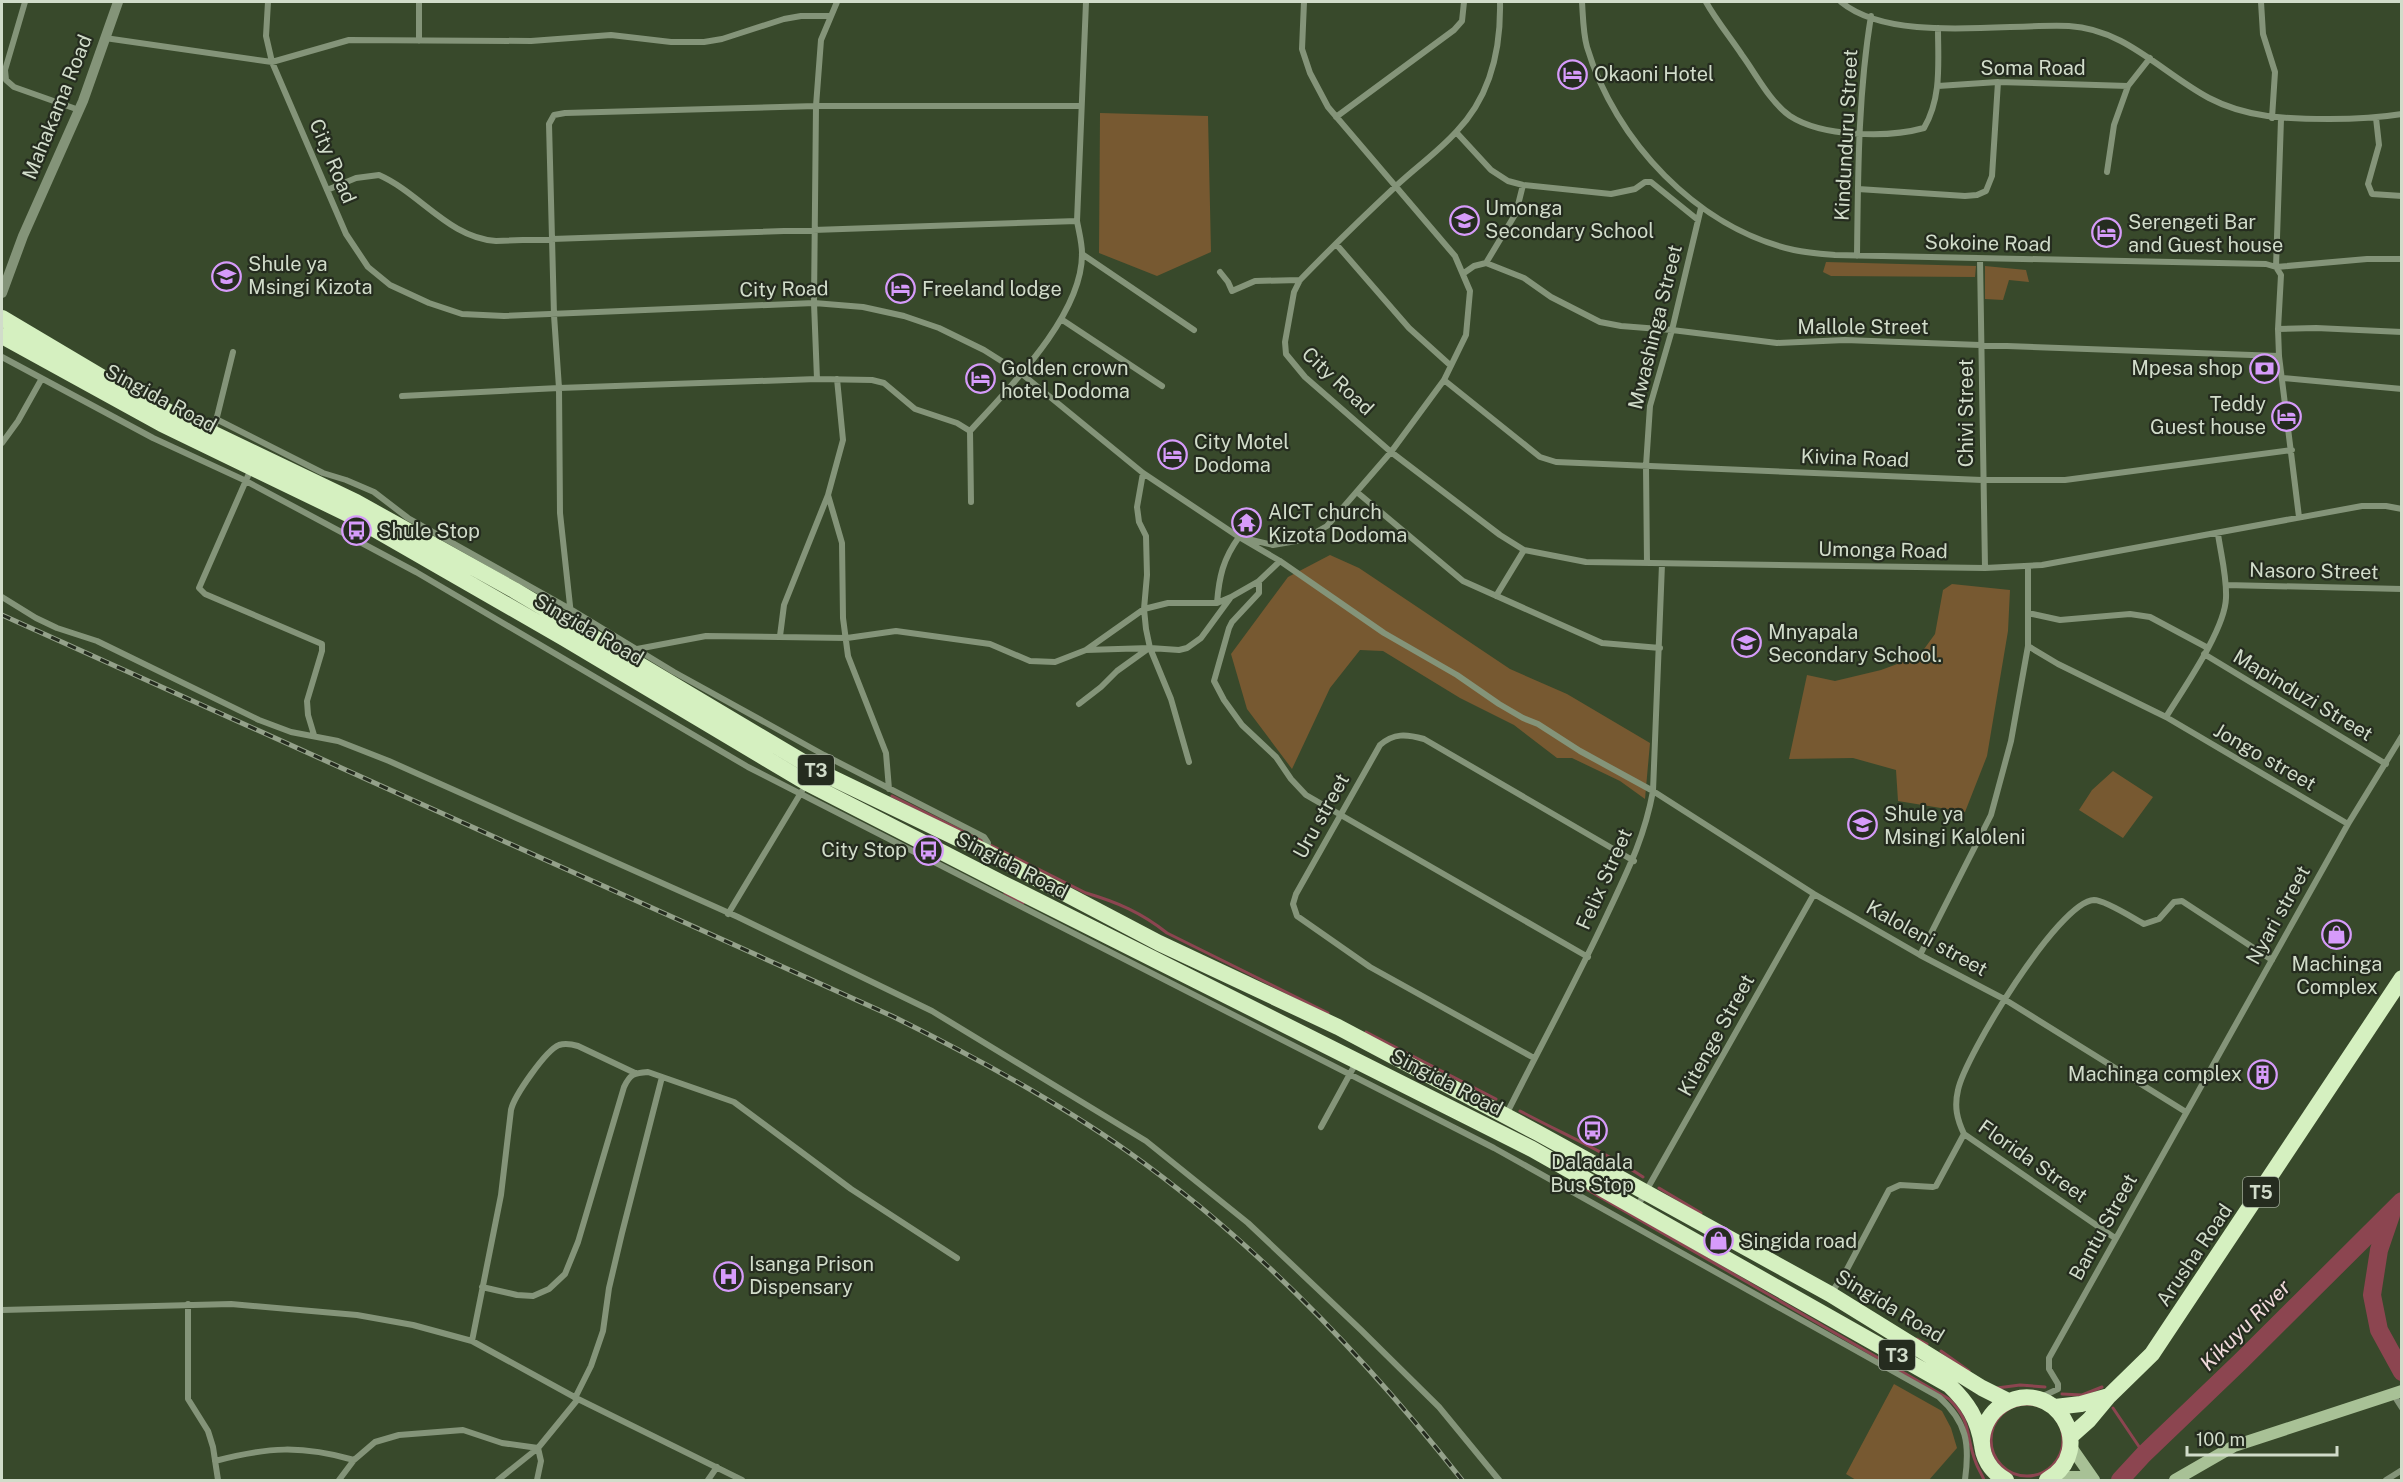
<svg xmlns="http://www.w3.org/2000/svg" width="2403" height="1482" font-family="'Public Sans',sans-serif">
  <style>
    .green { fill: #775931 }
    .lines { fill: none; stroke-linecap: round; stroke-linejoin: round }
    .stream { stroke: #8c4550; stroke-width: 3 }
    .river { stroke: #8c4550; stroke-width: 18 }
    .minor { stroke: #849479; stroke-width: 6 }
    .tertiary { stroke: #849479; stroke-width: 10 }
    .secondary { stroke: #a8c196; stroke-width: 12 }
    .trunk { stroke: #d5f0c0; stroke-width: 16 }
    .rail-casing { stroke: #94a18a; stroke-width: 5 }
    .rail { stroke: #252c1f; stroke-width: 3; stroke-dasharray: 9; stroke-linecap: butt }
    .labels { text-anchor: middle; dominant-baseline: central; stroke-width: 4.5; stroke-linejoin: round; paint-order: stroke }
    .shield { fill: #252c1f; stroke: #9da797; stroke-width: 1.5 }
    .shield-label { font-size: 18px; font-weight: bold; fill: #d1dcca }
    .street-label { font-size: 20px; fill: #d1dcca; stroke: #252c1f }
    .poi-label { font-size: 20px; fill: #d1dcca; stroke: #252c1f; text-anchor: start }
    .water-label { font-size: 21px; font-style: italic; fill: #f0dadb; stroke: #252c1f }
  </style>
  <rect width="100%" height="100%" fill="#38492b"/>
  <path class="green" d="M1100 113 1208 116 1211 252 1157 276 1099 253Z
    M1826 262 1976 266 1975 277 1831 276 1823 272Z
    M1985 266 2026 270 2029 282 2009 280 2003 300 1985 299Z
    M1330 555 1359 568 1510 669 1567 694 1650 743 1645 799 1620 781 1572 758H1557L1514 725 1460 698 1383 651 1360 650 1330 688 1292 769 1247 709 1231 654 1288 577Z
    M1952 584 2010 590 2008 631 1987 756 1965 812 1898 801 1896 770 1853 758 1789 759 1807 675 1835 681 1881 670 1919 656 1935 634 1943 590Z
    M2113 771 2153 797 2123 838 2079 810 2092 790Z
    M1894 1384 1942 1411 1951 1428 1957 1448 1929 1480H1856L1846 1474Z"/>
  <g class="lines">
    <path class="stream" d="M892 796 1086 893C1117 902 1142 913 1167 933L1328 1013
      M1005 893 1023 903
      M1366 1032 1496 1099
      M1520 1111C1561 1133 1604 1151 1643 1177
      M1576 1183 1949 1399C1973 1423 1965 1436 1976 1463 1978 1469 1982 1474 1984 1480
      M1659 1188 1701 1213
      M1917 1339 1927 1344
      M1941 1351 1969 1371
      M1997 1388 2020 1385 2045 1387
      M2062 1394 2082 1395 2102 1387
      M1991 1440a36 36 0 1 1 72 0a36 36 0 1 1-72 0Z
      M2113 1408 2144 1454"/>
    <path class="river" d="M2391 1215 2379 1250 2372 1295 2379 1330 2402 1372
      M2120 1480 2144 1454 2241 1361 2402 1201"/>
    <path class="minor" d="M25 2 5 70 6 80 14 87 79 110
      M268 2 266 36 272 62 346 234 368 267 390 285 429 303 462 314 504 316 814 303 863 307 904 316 939 328 984 350 1022 374 1143 473 1239 537 1273 545 1302 540 1327 526 1391 452 1444 380 1466 335 1470 291 1455 256 1328 107 1310 73 1302 49 1304 2
      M419 2V41
      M1500 2C1501 50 1491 96 1456 132 1438 152 1415 168 1395 187 1363 217 1331 248 1300 280L1294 292 1285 342 1286 354 1305 377 1391 452 1500 535 1524 550 1586 562 1985 568 2042 565 2362 506H2386L2402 509
      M1582 2C1583 16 1583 33 1587 47 1615 141 1697 228 1794 250 1807 253 1822 254 1835 255L2266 264 2276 267 2281 275 2278 329 2279 356 2299 517
      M1706 2C1716 20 1730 37 1742 55 1756 74 1770 102 1790 116 1822 137 1888 138 1924 128 1942 97 1938 63 1938 28
      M1841 2C1892 44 2006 23 2069 26 2125 29 2162 73 2209 98 2247 118 2287 119 2329 119 2354 119 2377 118 2402 114
      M2261 2 2263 34 2275 72 2272 118
      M105 38 272 62 349 40 531 41 611 35 671 42H704L722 39 784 19 801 16H830
      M1938 86 1998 82 2128 86
      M1336 117 1454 30 1462 21 1464 2
      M2376 118 2379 145 2368 184 2372 194 2402 196
      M2281 119 2276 267 2367 259H2402
      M1456 132 1491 170 1508 181 1523 185 1611 194 1635 189 1645 182H1651L1698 220
      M2107 172 2114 125 2128 86 2150 58
      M1858 189 1965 196 1977 195 1986 191 1992 176 1998 82
      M327 190 356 178 379 175C420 193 449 238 496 241L1077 221
      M1336 244 1409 328 1450 365
      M1082 254 1194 330
      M1857 256C1858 176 1858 95 1871 16
      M1980 259 1985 568
      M1486 263 1516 213 1523 185
      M1220 272 1228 282 1232 291 1255 281 1300 280
      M1464 273 1474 266 1486 263 1524 278 1551 297 1600 322 1621 326 1672 330 1777 343 1845 340 2279 356
      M1061 319 1162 386
      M2278 329 2316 328 2402 332
      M2 357 153 438 244 480 416 572 748 767 1494 1148 1939 1397C1967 1422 1970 1444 1965 1480
      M2283 378 2402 389
      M817 379 814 303 816 106 821 40 837 2
      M837 379 843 440 828 495 842 543 843 618 848 656 886 753 889 789
      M1444 380 1540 457 1556 462 1982 480H2065L2292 450
      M402 396 559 388 817 379 872 380 884 383 915 409 957 423 970 431
      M216 419 323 473 346 480 374 492 408 518 572 610 674 672 824 755 984 837 988 843 986 852
      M213 433 233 352
      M2 443 18 421 41 380
      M251 469 199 588 205 594 322 644V651L307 701 308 715 314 735
      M1143 473 1137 507 1139 522 1146 536 1147 575 1144 609 1146 629 1150 648 1171 699 1189 762
      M1358 493 1463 581 1602 643 1660 648
      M971 502 970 431C1009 388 1083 315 1082 253 1082 243 1079 232 1077 221L1086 2
      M1647 563 1646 466 1650 406 1672 330 1701 208
      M1259 581V593L1232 622 1229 628 1214 681 1224 700 1242 725 1276 757 1291 779 1306 795 1588 957
      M2226 585 2402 589
      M1496 596 1524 550
      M2 597 36 618 57 628 97 641 259 720 291 732 338 741 389 761 738 917 932 1011 1146 1141 1248 1223 1361 1330 1439 1407 1499 1480
      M1217 603C1219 577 1223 559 1239 537L1280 561 1384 633 1457 675 1499 704 1523 718 1538 724 1580 751 1653 791 1814 894 1920 955 2004 999 2186 1112
      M2028 613 2060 620 2130 614 2150 617 2208 648
      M572 624 560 513 559 388 554 315 549 124 554 115 565 113 816 106H1080
      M780 636 784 605 828 495
      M2028 646 2058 664 2166 717 2348 824
      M637 649 706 636 847 638 896 631 990 644 1030 661 1055 662 1086 650 1144 609 1168 603H1217L1231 597
      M1086 650 1150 648 1179 650 1187 648 1201 638 1231 597 1259 581 1280 561
      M2204 654 2386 764
      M1079 704 1101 687 1117 671 1149 648
      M2166 717C2183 689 2225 630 2226 598 2227 577 2221 555 2218 534
      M728 914 802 791
      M1920 955 1991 815 2011 741 2028 646V566
      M1534 1058 1370 967 1297 916 1293 904 1296 894 1380 745C1394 733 1406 734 1424 739L1634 861
      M1506 1115C1539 1049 1574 985 1605 919 1626 874 1644 840 1653 791L1662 564
      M1321 1127 1357 1061
      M1637 1207 1814 894
      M2115 1238 1964 1134C1957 1119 1954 1107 1958 1090 1965 1056 2059 901 2094 900 2105 900 2133 918 2144 924L2159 919 2174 902 2182 901 2272 960
      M482 1287 517 1295 533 1296 549 1289 565 1274 578 1242 624 1087C630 1074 634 1073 648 1072L734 1102 851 1189 957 1258
      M1831 1293 1845 1273 1889 1190 1900 1185 1933 1187 1936 1186 1964 1134
      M188 1304V1399L208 1431 213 1447 218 1480
      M2 1310 231 1304 357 1315 413 1325 472 1341 578 1399 742 1480
      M472 1341 501 1195 511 1110C514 1096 546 1050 559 1045 566 1043 571 1044 578 1046L635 1073
      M2393 1394 2402 1408
      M2041 1397 2058 1389V1384L2049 1369V1358L2348 824 2402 736
      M575 1398 591 1366 603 1331 609 1288 622 1233 662 1077
      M215 1461C268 1447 301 1445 354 1460
      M339 1480 354 1460 375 1442 399 1435 463 1430 502 1443 538 1448 541 1461 537 1480
      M498 1480 538 1448 578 1399
      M708 1480 717 1467
      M2386 1480 2402 1470"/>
    <path class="tertiary" d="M2 293 23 236 83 101 118 2"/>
    <path class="secondary" d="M2071 1447 2094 1480
      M2053 1477H2091
      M2175 1480 2234 1446 2402 1391"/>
    <path class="trunk" d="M2 318 103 378 189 422 356 502 514 590 820 772 986 852 1159 943 1338 1027 1538 1133 1830 1294 1982 1388 2008 1401
      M2 336 162 424 350 515 564 638 807 783 1004 884 1532 1149 1949 1385C1968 1403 1978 1419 1982 1445
      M2055 1407 2081 1404 2109 1396
      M2071 1436 2089 1420 2109 1396 2152 1354 2402 978
      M2006 1480C1991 1472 1981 1457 1982 1439 1983 1425 1991 1412 2002 1405 2054 1373 2100 1450 2047 1480"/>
    <defs>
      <path id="rail" d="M2 615 892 1016C973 1056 1053 1099 1127 1151 1256 1242 1365 1357 1462 1480"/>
    </defs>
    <use href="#rail" class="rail-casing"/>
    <use href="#rail" class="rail"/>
  </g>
  <defs>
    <symbol id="hotel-ring" viewBox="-11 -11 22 22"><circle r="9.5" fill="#252c1f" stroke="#d69bfa" stroke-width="1.5"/><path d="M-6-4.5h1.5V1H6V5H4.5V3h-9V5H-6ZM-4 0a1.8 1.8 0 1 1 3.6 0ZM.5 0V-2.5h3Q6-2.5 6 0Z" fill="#d69bfa"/></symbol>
    <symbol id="school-ring" viewBox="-11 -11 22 22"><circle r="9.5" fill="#252c1f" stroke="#d69bfa" stroke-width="1.5"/><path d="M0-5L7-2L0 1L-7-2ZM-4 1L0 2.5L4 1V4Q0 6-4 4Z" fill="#d69bfa"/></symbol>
    <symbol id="bank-ring" viewBox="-11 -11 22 22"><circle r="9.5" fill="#252c1f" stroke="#d69bfa" stroke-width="1.5"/><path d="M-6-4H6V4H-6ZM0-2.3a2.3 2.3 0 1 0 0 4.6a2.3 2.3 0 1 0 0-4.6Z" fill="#d69bfa"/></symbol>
    <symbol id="temple-ring" viewBox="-11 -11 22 22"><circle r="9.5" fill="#252c1f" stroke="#d69bfa" stroke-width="1.5"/><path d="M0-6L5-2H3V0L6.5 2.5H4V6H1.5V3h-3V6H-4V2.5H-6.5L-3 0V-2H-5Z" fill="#d69bfa"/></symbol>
    <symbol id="bus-ring" viewBox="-11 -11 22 22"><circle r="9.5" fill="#252c1f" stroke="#d69bfa" stroke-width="1.5"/><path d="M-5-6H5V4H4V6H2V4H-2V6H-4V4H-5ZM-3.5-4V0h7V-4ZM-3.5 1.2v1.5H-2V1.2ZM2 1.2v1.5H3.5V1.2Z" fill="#d69bfa"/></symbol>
    <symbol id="shop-ring" viewBox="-11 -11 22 22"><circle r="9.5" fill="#252c1f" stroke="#d69bfa" stroke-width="1.5"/><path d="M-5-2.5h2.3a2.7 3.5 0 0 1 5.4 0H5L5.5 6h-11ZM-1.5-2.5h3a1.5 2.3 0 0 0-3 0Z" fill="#d69bfa"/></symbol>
    <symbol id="building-ring" viewBox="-11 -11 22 22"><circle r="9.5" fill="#252c1f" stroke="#d69bfa" stroke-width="1.5"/><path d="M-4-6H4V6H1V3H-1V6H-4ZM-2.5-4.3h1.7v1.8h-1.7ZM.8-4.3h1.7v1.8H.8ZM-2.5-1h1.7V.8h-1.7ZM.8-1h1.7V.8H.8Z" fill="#d69bfa"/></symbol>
    <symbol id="hospital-ring" viewBox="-11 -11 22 22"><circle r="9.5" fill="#252c1f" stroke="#d69bfa" stroke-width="1.5"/><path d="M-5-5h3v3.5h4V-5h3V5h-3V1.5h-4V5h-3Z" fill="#d69bfa"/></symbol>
  </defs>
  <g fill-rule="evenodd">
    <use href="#hotel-ring" x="1556" y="58" width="33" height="33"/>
    <use href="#school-ring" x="1448" y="204" width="33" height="33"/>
    <use href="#hotel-ring" x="2090" y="216" width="33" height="33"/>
    <use href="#school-ring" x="210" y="260" width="33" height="33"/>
    <use href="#hotel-ring" x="884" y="272" width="33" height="33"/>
    <use href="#bank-ring" x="2248" y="352" width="33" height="33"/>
    <use href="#hotel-ring" x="964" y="362" width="33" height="33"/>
    <use href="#hotel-ring" x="2270" y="400" width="33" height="33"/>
    <use href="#hotel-ring" x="1156" y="438" width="33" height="33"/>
    <use href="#temple-ring" x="1230" y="506" width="33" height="33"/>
    <use href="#bus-ring" x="340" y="514" width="33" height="33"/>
    <use href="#school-ring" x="1730" y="626" width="33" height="33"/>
    <use href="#school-ring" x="1846" y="808" width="33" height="33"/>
    <use href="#bus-ring" x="912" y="834" width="33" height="33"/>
    <use href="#shop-ring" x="2320" y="918" width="33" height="33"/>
    <use href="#building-ring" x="2246" y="1058" width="33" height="33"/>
    <use href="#bus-ring" x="1576" y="1114" width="33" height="33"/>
    <use href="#shop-ring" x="1702" y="1224" width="33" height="33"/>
    <use href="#hospital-ring" x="712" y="1260" width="33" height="33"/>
  </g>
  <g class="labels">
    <g class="shield">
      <rect x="798" y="755" width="36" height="30" rx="4.5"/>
      <rect x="2243" y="1177" width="36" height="30" rx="4.5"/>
      <rect x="1879" y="1340" width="36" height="30" rx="4.5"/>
    </g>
    <g class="shield-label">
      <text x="816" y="770">T3</text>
      <text x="2261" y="1192">T5</text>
      <text x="1897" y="1355">T3</text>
    </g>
    <g class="street-label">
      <text x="2033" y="68">Soma Road</text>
      <text transform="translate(57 107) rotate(-68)">Mahakama Road</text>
      <text transform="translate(1846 135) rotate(-87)">Kindunduru Street</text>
      <text transform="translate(333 161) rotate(67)">City Road</text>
      <text transform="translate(1988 243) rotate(1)">Sokoine Road</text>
      <text transform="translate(784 289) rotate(-1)">City Road</text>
      <text transform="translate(1655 327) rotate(-76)">Mwashinga Street</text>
      <text x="1863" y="327">Mallole Street</text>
      <text transform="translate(1338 381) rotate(43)">City Road</text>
      <text transform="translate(161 398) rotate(28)">Singida Road</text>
      <text transform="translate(1966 413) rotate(-90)">Chivi Street</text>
      <text transform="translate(1855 458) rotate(2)">Kivina Road</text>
      <text transform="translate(1883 550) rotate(1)">Umonga Road</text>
      <text transform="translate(2314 571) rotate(1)">Nasoro Street</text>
      <text transform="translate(589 629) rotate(30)">Singida Road</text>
      <text transform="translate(2303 695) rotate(31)">Mapinduzi Street</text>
      <text transform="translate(2265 757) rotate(30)">Jongo street</text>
      <text transform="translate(1321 816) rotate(-61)">Uru street</text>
      <text transform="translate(1012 865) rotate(27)">Singida Road</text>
      <text transform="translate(1604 879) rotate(-66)">Felix Street</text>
      <text transform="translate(2278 915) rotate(-61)">Nyari street</text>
      <text transform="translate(1927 938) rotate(29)">Kaloleni street</text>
      <text transform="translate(1716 1035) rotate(-61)">Kitenge Street</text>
      <text transform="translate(1447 1082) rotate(27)">Singida Road</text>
      <text transform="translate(2033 1161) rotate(35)">Florida Street</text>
      <text transform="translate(2103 1227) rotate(-61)">Bantu Street</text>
      <text transform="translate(2194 1255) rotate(-56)">Arusha Road</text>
      <text transform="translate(1890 1306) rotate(31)">Singida Road</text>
    </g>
    <g class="poi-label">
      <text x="1594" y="74">Okaoni Hotel</text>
      <text x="1485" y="208">Umonga<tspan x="1485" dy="23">Secondary School</tspan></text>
      <text x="2128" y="222">Serengeti Bar<tspan x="2128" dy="23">and Guest house</tspan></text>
      <text x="248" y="264">Shule ya<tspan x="248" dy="23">Msingi Kizota</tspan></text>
      <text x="922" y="289">Freeland lodge</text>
      <text x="1001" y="368">Golden crown<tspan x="1001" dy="23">hotel Dodoma</tspan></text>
      <text x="2243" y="368" text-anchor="end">Mpesa shop</text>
      <text x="2266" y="404" text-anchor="end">Teddy<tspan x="2266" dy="23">Guest house</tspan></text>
      <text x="1194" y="442">City Motel<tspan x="1194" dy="23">Dodoma</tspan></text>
      <text x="1268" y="512">AICT church<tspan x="1268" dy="23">Kizota Dodoma</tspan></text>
      <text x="378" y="531">Shule Stop</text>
      <text x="1768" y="632">Mnyapala<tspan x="1768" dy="23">Secondary School.</tspan></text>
      <text x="1884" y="814">Shule ya<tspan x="1884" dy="23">Msingi Kaloleni</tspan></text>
      <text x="907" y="850" text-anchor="end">City Stop</text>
      <text x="2337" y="964" text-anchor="middle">Machinga<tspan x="2337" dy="23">Complex</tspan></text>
      <text x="2242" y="1074" text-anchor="end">Machinga complex</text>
      <text x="1592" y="1162" text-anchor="middle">Daladala<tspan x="1592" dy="23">Bus Stop</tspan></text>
      <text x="1740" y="1241">Singida road</text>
      <text x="749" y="1264">Isanga Prison<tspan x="749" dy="23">Dispensary</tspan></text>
    </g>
    <g class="water-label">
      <text transform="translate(2245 1325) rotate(-45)">Kikuyu River</text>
    </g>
  </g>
  <rect width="2403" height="1482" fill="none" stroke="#d1dcca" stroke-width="6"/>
  <path d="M2187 1446v9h150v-9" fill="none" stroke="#d1dcca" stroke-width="3"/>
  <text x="2196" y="1446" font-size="18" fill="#d1dcca" stroke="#252c1f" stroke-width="4.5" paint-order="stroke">100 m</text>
</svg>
